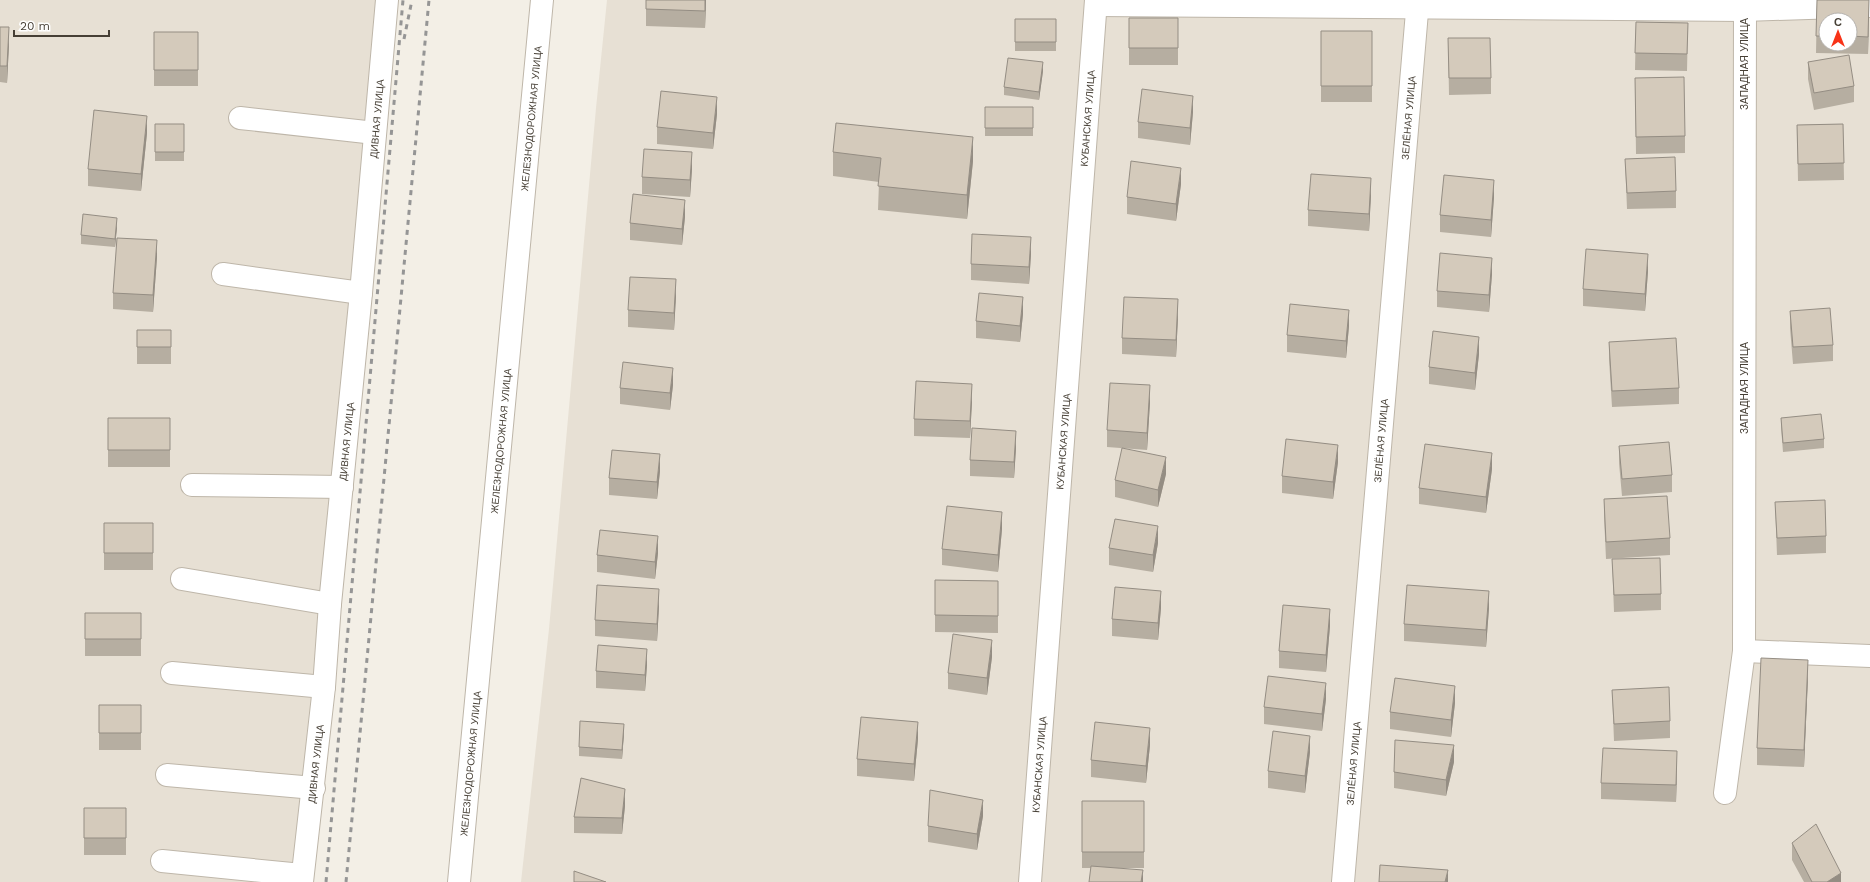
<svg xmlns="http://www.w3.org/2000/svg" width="1870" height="882" font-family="'Work Sans',sans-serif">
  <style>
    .residential { fill: #e7e0d4; fill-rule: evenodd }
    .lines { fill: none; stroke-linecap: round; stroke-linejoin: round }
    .minor-casing { stroke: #beb6a9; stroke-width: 24 }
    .minor { stroke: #fff; stroke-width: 22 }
    .rail { stroke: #959595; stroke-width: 3; stroke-dasharray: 5 5; stroke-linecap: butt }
    .wall { fill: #b6aea1; fill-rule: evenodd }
    .shaded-wall { fill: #948d83 }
    .building { fill: #d4cabb; stroke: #948d83 }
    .labels { text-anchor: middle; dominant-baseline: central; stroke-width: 3; stroke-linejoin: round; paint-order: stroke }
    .street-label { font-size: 10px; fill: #463f35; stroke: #fff }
  </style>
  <rect width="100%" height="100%" fill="#f3efe6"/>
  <path class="residential" d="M0 0H384L301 882H0Z
    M607 0H1870V882H521L549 629 596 108ZM1826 20H1850V44H1826Z"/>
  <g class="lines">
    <defs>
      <g id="minor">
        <path d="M1745 0 1744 651 1870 656"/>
        <path d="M1096 5 1744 10 1870 6"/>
        <path d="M240 118 375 133"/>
        <path d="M223 274 361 293"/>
        <path d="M192 485 342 487"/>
        <path d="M182 579 330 604"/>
        <path d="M172 673 324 687"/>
        <path d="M167 775 314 788"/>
        <path d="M1725 793 1744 651"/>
        <path d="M162 861 302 875"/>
        <path id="s1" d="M302 882 324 687 330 604 361 293 387 0"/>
        <path id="s2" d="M459 882 542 0"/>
        <path id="s3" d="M1030 882 1096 0"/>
        <path id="s4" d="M1343 882 1418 0"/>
      </g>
    </defs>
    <use href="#minor" class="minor-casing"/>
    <use href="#minor" class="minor"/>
    <path class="rail" d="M404 39 412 0
      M326 882 403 0
      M346 882 429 0"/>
  </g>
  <path class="wall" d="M706 0 705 28 646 26V9Z
    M1817 0H1869L1868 54 1816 53ZM1826 20H1850V44H1826Z
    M1129 18H1178V65H1129Z
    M1015 19H1056V51H1015Z
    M1636 22 1688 23 1687 71 1635 70Z
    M0 27 9 44 7 83 0 82Z
    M1321 31H1372V102H1321Z
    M154 32H198V86H154Z
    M1448 38 1491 78V94L1449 95Z
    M1808 62 1854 86V102L1814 110 1808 79Z
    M1043 71 1039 100 1004 95V87Z
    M1635 78 1685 136V153L1636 154Z
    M985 107H1033V136H985Z
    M1193 112 1190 145 1138 138V122Z
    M717 114 713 149 657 144V127Z
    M155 124H184V161H155Z
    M1843 124 1844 180 1798 181 1797 125Z
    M147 133 141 191 88 186V169Z
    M833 152 973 161 967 219 878 210 879 182 833 176Z
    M1625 159 1676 191V208L1627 209Z
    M692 169 690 197 642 194V177Z
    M1181 184 1176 221 1127 214V197Z
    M1371 195 1369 231 1308 226V210Z
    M1494 197 1491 237 1440 232V215Z
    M685 217 682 245 630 240V223Z
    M117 227 115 247 81 244V235Z
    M1031 254 1029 284 971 280V264Z
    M157 257 153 312 113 309V293Z
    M1648 271 1645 311 1583 306V289Z
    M1492 274 1489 312 1437 307V291Z
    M676 296 674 330 628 327V310Z
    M1790 311 1833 345V361L1793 364 1790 328Z
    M1023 314 1020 342 976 338V321Z
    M1178 316 1176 357 1122 354V338Z
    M1349 326 1346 358 1287 352V335Z
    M137 330H171V364H137Z
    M1609 342 1679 388V404L1612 407 1609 359Z
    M1479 354 1475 390 1429 384V367Z
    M673 385 670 410 620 404V388Z
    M972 401 970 438 914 436V419Z
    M1150 402 1147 450 1107 447V430Z
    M108 418H170V467H108Z
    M1781 418 1824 439V448L1783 452 1781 427Z
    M1619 446 1672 475V492L1622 496 1619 463Z
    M1016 448 1014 478 970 476V460Z
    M1338 462 1333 499 1282 493V476Z
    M1492 469 1486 513 1419 504V488Z
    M660 471 657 499 609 495V478Z
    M1166 474 1158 507 1115 497V480Z
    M1604 499 1670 538V555L1606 559 1604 516Z
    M1775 502 1826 536V553L1777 555Z
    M104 523H153V570H104Z
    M1002 529 998 572 942 565V549Z
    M1158 543 1153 572 1109 565V548Z
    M658 553 655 579 597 572V555Z
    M1612 559 1661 594V610L1614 612Z
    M935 580 998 581V633L935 632Z
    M659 606 657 641 595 636V620Z
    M1161 608 1158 640 1112 636V619Z
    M1489 608 1486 647 1404 641V624Z
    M85 613H141V656H85Z
    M1330 626 1326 672 1279 668V651Z
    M992 657 987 695 948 689V673Z
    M647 665 645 691 596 688V671Z
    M1808 677 1804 767 1757 765V748Z
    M1612 690 1670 721V738L1614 741Z
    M1326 699 1322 731 1264 724V707Z
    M1455 703 1451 737 1390 729V712Z
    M99 705H141V750H99Z
    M624 733 622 759 579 756V747Z
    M918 739 914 781 857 776V759Z
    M1150 745 1146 783 1091 777V760Z
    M1310 752 1305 793 1268 788V771Z
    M1454 762 1446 796 1394 788V772Z
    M1677 768 1676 802 1601 799V783Z
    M1082 801H1144V868H1118L1143 882 1090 868H1082Z
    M625 806 622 834 574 833V817Z
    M84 808H126V855H84Z
    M983 816 977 850 928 842V826Z
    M1792 843 1841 882H1804L1792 860Z"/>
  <path class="shaded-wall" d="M705 0H706L705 28Z
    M1869 0V15L1868 54V37Z
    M9 27V44L7 83V66Z
    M1043 62V71L1039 100V92Z
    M1193 96V112L1190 145V128Z
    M717 97V114L713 149V133Z
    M147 116V133L141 191V174Z
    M973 137V161L967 219V195Z
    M692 152V169L690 197V180Z
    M1181 168V184L1176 221V204Z
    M1371 178V195L1369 231V214Z
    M1494 180V197L1491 237V220Z
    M685 200V217L682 245V229Z
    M117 218V227L115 247V239Z
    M1031 237V254L1029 284V267Z
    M157 240V257L153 312V295Z
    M1648 254V271L1645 311V294Z
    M1492 258V274L1489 312V295Z
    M676 279V296L674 330V313Z
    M1023 297V314L1020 342V326Z
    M1178 299V316L1176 357V340Z
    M1349 310V326L1346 358V341Z
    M1479 337V354L1475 390V373Z
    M673 368V385L670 410V393Z
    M972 384V401L970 438V421Z
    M1150 385V402L1147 450V433Z
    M1016 431V448L1014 478V462Z
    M1338 445V462L1333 499V482Z
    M1492 453V469L1486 513V497Z
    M660 454V471L657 499V482Z
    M1166 457V474L1158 507V490Z
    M1002 512V529L998 572V555Z
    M1158 526V543L1153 572V555Z
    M658 536V553L655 579V562Z
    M659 589V606L657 641V624Z
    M1161 591V608L1158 640V623Z
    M1489 591V608L1486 647V630Z
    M1330 609V626L1326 672V655Z
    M992 640V657L987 695V678Z
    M647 649V665L645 691V675Z
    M1808 660V677L1804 767V750Z
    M1326 683V699L1322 731V714Z
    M1455 686V703L1451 737V720Z
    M918 722V739L914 781V764Z
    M624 724V733L622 759V750Z
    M1150 728V745L1146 783V766Z
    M1310 736V752L1305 793V776Z
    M1454 745V762L1446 796V780Z
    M1677 751V768L1676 802V785Z
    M625 789V806L622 834V818Z
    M983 800V816L977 850V834Z
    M1143 870V882H1141Z
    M1448 870V882H1445Z
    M1841 873V882H1827Z"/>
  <path class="building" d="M646 0H705V11L646 9Z
    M1817 0H1869L1868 37 1850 36V20H1826V36H1816Z
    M1129 18H1178V48H1129Z
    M1015 19H1056V42H1015Z
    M1636 22 1688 23 1687 54 1635 53Z
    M0 27H9L7 66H0Z
    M1321 31H1372V86H1321Z
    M154 32H198V70H154Z
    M1448 38H1490L1491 78H1449Z
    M1849 55 1854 86 1814 93 1808 62Z
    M1008 58 1043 62 1039 92 1004 87Z
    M1684 77 1685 136 1636 137 1635 78Z
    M1142 89 1193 96 1190 128 1138 122Z
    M661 91 717 97 713 133 657 127Z
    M985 107H1033V128H985Z
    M94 110 147 116 141 174 88 169Z
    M836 123 973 137 967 195 878 186 881 158 833 152Z
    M155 124H184V152H155Z
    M1843 124 1844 163 1798 164 1797 125Z
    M644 149 692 152 690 180 642 177Z
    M1675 157 1676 191 1627 193 1625 159Z
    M1131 161 1181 168 1176 204 1127 197Z
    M1311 174 1371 178 1369 214 1308 210Z
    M1444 175 1494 180 1491 220 1440 215Z
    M633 194 685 200 682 229 630 223Z
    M83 214 117 218 115 239 81 235Z
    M972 234 1031 237 1029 267 971 264Z
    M117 238 157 240 153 295 113 293Z
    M1586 249 1648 254 1645 294 1583 289Z
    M1440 253 1492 258 1489 295 1437 291Z
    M630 277 676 279 674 313 628 310Z
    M979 293 1023 297 1020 326 976 321Z
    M1124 297 1178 299 1176 340 1122 338Z
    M1290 304 1349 310 1346 341 1287 335Z
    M1830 308 1833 345 1793 347 1790 311Z
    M137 330H171V347H137Z
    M1433 331 1479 337 1475 373 1429 367Z
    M1676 338 1679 388 1612 391 1609 342Z
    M623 362 673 368 670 393 620 388Z
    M916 381 972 384 970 421 914 419Z
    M1110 383 1150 385 1147 433 1107 430Z
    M1821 414 1824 439 1783 443 1781 418Z
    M108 418H170V450H108Z
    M972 428 1016 431 1014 462 970 460Z
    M1286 439 1338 445 1333 482 1282 476Z
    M1669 442 1672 475 1622 479 1619 446Z
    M1425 444 1492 453 1486 497 1419 488Z
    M1122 448 1166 457 1158 490 1115 480Z
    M612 450 660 454 657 482 609 478Z
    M1667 496 1670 538 1606 542 1604 499Z
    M1825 500 1826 536 1777 538 1775 502Z
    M947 506 1002 512 998 555 942 549Z
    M1115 519 1158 526 1153 555 1109 548Z
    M104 523H153V553H104Z
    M600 530 658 536 655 562 597 555Z
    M1660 558 1661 594 1614 595 1612 559Z
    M935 580 998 581V616L935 615Z
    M597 585 659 589 657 624 595 620Z
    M1407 585 1489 591 1486 630 1404 624Z
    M1115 587 1161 591 1158 623 1112 619Z
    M1283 605 1330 609 1326 655 1279 651Z
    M85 613H141V639H85Z
    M953 634 992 640 987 678 948 673Z
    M598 645 647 649 645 675 596 671Z
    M1761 658 1808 660 1804 750 1757 748Z
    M1268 676 1326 683 1322 714 1264 707Z
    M1395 678 1455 686 1451 720 1390 712Z
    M1669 687 1670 721 1614 724 1612 690Z
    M99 705H141V733H99Z
    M861 717 918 722 914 764 857 759Z
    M580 721 624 724 622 750 579 747Z
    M1095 722 1150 728 1146 766 1091 760Z
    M1273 731 1310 736 1305 776 1268 771Z
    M1395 740 1454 745 1446 780 1394 772Z
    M1603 748 1677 751 1676 785 1601 783Z
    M581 778 625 789 622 818 574 817Z
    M930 790 983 800 977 834 928 826Z
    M1082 801H1144V852H1082Z
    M84 808H126V838H84Z
    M1816 824 1841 873 1827 882H1812L1792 843Z
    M1380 865 1448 870 1445 882H1379Z
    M1091 866 1143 870 1141 882H1089Z
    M574 871 606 882H574Z"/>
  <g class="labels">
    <g class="street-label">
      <text transform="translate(1744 64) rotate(-90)">ЗАПАДНАЯ УЛИЦА</text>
      <text stroke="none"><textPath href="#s2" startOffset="767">ЖЕЛЕЗНОДОРОЖНАЯ УЛИЦА</textPath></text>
      <text stroke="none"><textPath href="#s3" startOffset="766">КУБАНСКАЯ УЛИЦА</textPath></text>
      <text stroke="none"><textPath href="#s4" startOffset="767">ЗЕЛЁНАЯ УЛИЦА</textPath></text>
      <text stroke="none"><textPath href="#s1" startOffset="767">ДИВНАЯ УЛИЦА</textPath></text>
      <text transform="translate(1744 388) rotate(-90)">ЗАПАДНАЯ УЛИЦА</text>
      <text stroke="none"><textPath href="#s1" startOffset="443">ДИВНАЯ УЛИЦА</textPath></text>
      <text stroke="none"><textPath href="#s2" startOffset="443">ЖЕЛЕЗНОДОРОЖНАЯ УЛИЦА</textPath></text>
      <text stroke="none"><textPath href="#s3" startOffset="442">КУБАНСКАЯ УЛИЦА</textPath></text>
      <text stroke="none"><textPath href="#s4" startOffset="443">ЗЕЛЁНАЯ УЛИЦА</textPath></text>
      <text stroke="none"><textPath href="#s1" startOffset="119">ДИВНАЯ УЛИЦА</textPath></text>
      <text stroke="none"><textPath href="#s2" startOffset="119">ЖЕЛЕЗНОДОРОЖНАЯ УЛИЦА</textPath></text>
      <text stroke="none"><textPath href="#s3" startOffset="118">КУБАНСКАЯ УЛИЦА</textPath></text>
      <text stroke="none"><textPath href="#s4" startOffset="119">ЗЕЛЁНАЯ УЛИЦА</textPath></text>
    </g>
  </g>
  <g transform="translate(1838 32)"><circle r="19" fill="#ffffff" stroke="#b5b2ae"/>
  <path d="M0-3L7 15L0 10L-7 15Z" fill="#f83318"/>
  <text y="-6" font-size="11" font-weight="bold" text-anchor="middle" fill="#463f35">С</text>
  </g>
  <path d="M14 30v6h95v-6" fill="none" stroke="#463f35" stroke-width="2"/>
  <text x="20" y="30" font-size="12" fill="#463f35" stroke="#ffffff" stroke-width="3" paint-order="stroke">20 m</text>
</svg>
